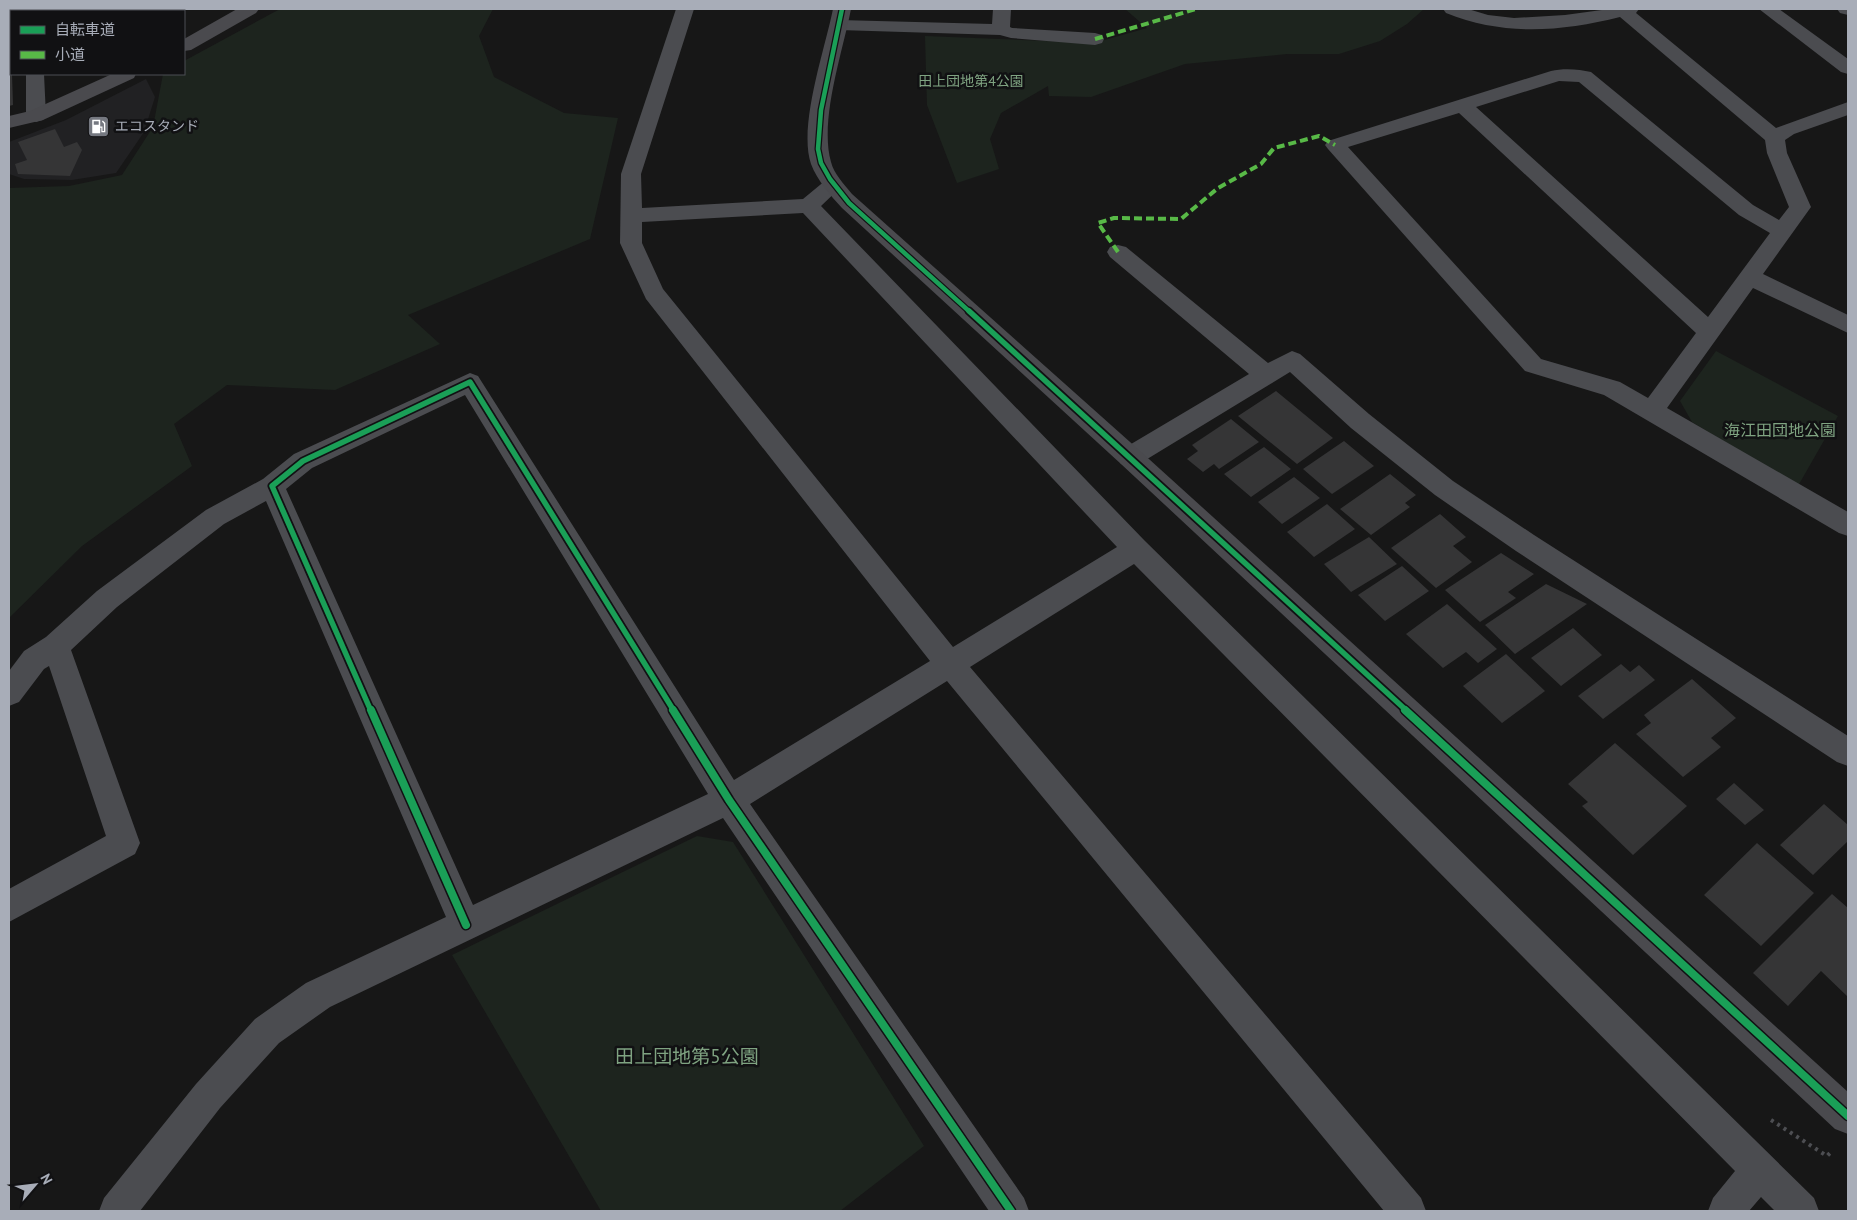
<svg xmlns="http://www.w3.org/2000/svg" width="1857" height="1220" font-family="'PT Sans','Noto Sans JP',sans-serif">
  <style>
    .built { fill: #212123 }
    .green { fill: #1d241e }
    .building { fill: #353536 }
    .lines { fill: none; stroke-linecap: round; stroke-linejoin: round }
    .path { stroke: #4d4e52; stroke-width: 4; stroke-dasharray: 3 4.5; stroke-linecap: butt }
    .street { fill: #4b4c50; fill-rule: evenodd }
    .secondary { fill: #4a4a4e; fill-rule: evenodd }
    .quiet { stroke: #58b947; stroke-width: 4; stroke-dasharray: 8 4; stroke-linecap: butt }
    .cycleway-far2-casing { stroke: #111113; stroke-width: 7 }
    .cycleway-far1-casing { stroke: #111113; stroke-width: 9 }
    .cycleway-casing { stroke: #111113; stroke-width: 11 }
    .cycleway-far2 { stroke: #1a9f57; stroke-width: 4.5 }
    .cycleway-far1 { stroke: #1a9f57; stroke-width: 5.5 }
    .cycleway { stroke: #1a9f57; stroke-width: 8 }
    .labels { text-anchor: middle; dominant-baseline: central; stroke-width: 5; stroke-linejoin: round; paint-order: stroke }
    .far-park-label { font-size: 14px; fill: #7fa381; stroke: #111113 }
    .far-poi-label { font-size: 14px; fill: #a8adb8; stroke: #111113; text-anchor: start }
    .park-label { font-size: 16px; fill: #7fa381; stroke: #111113 }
    .near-park-label { font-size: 19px; fill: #7fa381; stroke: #111113 }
  </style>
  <rect width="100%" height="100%" fill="#171717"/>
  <path class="built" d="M146 79 155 97 144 132 116 173 72 180 24 179 9 174V142L66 120Z"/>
  <path class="green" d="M280 9H493L479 36 494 77 564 113 618 118 590 239 408 315 440 344 335 390 227 385 174 424 192 466 82 546 9 618V188L69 186 122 175 153 127 163 74H184V61Z
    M1125 9H1424L1407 24 1380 41 1339 54H1287L1185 64 1091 97 1049 96 1048 86 1001 113 990 139 999 169 957 183 927 105 925 36 1094 43 1147 28Z
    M1716 351 1838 416 1798 486 1692 422 1680 401Z
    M697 836 733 842 924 1146 840 1211H601L452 955Z"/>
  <path class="building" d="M9 32H11V58L9 59Z
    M9 66H11L12 74 13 105 9 106Z
    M55 129 64 147 77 142 82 150 70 176 18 174 15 164 27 160 18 142Z
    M1276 391 1333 438 1297 464 1238 416Z
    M1231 419 1259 442 1219 469 1214 464 1203 472 1187 459 1198 451 1192 445Z
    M1344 441 1374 466 1332 494 1303 469Z
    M1264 447 1291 469 1251 497 1224 474Z
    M1390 474 1416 495 1405 503 1410 507 1371 535 1340 509Z
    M1294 477 1320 498 1282 524 1258 502Z
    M1327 504 1355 529 1314 557 1287 532Z
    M1440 514 1466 537 1453 546 1472 562 1436 588 1391 548Z
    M1369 537 1397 564 1351 592 1324 564Z
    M1501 553 1534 574 1508 592 1516 598 1480 622 1445 590Z
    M1402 566 1429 591 1385 621 1358 595Z
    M1546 584 1587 604 1515 654 1485 625Z
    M1447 604 1497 649 1478 663 1466 652 1443 668 1406 634Z
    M1573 628 1602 655 1561 686 1531 658Z
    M1506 654 1545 691 1502 723 1463 686Z
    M1621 664 1630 672 1639 665 1655 680 1603 719 1578 696Z
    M1692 679 1736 718 1711 738 1721 747 1683 777 1636 734 1651 723 1644 715Z
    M1615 743 1687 806 1633 855 1582 806 1588 802 1568 784Z
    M1734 783 1764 810 1745 825 1716 799Z
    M1824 804 1848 825V841L1813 875 1780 845Z
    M1757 843 1814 893 1761 946 1704 895Z
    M1832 894 1848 908V994L1847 996 1821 971 1788 1006 1753 973Z"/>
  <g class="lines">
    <path class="path" d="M1771 1120 1827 1156 1830 1153"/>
    <path class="street" d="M25 9H43V11H25Z
      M676 9H694L641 174 642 208 803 199 826 180 833 178 840 180 843 185 821 206 1145 541 1814 1198 1819 1211H1775L1761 1197 1749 1211H1708L1713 1198 1735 1171 1134 564 970 667 1421 1198 1426 1211H1384L947 681 750 804 1024 1198 1029 1211H989L723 818 330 1007 279 1043 220 1108 140 1211H99L104 1198 196 1084 255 1019 306 983 446 917 266 501 224 524 117 607 71 650 140 843 135 854 9 922V889L106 836 49 666 44 669 19 702 9 706V671L24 651 46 637 97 591 206 510 263 479 294 454 470 373 478 376 734 780 930 661 646 299 620 243 621 174ZM803 213 1117 547 953 647 663 289 642 243V222ZM465 395 708 794 473 905 286 489 312 468Z
      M993 9H1011L1010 27 1012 28 1095 33 1102 35 1104 39 1102 43 1095 45 1011 38 1000 35 839 30 833 29 830 25 833 21 839 20 992 24Z
      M1443 9H1468L1488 15 1514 18 1565 15 1609 9H1639L1636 13 1776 128 1848 102V115L1794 134 1785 140 1787 153 1811 207 1763 274 1848 315V333L1753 288 1667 408 1848 512V536L1839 533 1604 395 1525 371 1328 149 1325 145 1328 141 1551 71C1563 68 1579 69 1591 72L1753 205 1779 220 1789 207 1767 153 1765 140 1620 17C1560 32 1503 36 1446 13ZM1559 81 1579 82 1739 215 1770 233 1708 317 1476 107ZM1459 113 1696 333 1648 398 1620 382 1541 359 1348 147Z
      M1759 9H1779L1848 59V74L1841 72Z
      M1837 9H1848V15L1840 13Z
      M26 74H44L46 116 43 120 36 122 29 120 26 116Z
      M1118 245 1126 247 1268 363 1292 351 1300 354 1369 414 1453 481 1534 535 1848 736V766L1837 762 1516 551 1435 495 1351 428 1290 372 1139 464 1130 467 1121 464 1117 457 1121 450 1249 374 1110 257 1107 252 1110 247Z"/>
    <path class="secondary" d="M237 9H259L256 13 191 50 184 51V39Z
      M833 9H851C843 51 819 120 831 162 834 174 844 184 852 194L1139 450 1848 1092V1134L1835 1129 1121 464 842 208C830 195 817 180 811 164 798 126 825 49 833 9Z
      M112 74H136L134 78 43 120 9 128V116L30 111Z"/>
    <path class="quiet" d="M1095 39 1196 9
      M1118 252 1098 223 1114 218 1181 219 1218 188 1261 164 1274 148 1319 136 1335 145"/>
    <defs>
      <path id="cycleway-far2" d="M842 9 821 110 818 149 821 163 830 179 849 203 970 312"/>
      <path id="cycleway-far1" d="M969 311 1407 711
        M371 711 272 486 303 461 470 382 674 711"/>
      <path id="cycleway" d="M371 710 466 925
        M673 710 729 800 1011 1211
        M1405 710 1848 1116"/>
    </defs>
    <use href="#cycleway-far2" class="cycleway-far2-casing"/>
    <use href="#cycleway-far1" class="cycleway-far1-casing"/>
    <use href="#cycleway" class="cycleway-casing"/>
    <use href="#cycleway-far2" class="cycleway-far2"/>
    <use href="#cycleway-far1" class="cycleway-far1"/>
    <use href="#cycleway" class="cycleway"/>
  </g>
  <defs>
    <symbol id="fuel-square" viewBox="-11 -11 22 22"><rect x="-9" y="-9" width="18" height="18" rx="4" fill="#757880" stroke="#111113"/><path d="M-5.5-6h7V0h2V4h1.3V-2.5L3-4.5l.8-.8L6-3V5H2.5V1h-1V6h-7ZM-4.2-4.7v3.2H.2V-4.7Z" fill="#fff"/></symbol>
  </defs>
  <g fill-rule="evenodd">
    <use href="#fuel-square" x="86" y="114" width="25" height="25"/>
  </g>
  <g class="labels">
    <g class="far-park-label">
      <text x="971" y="81">田上団地第4公園</text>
    </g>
    <g class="far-poi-label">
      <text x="115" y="126">エコスタンド</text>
    </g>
    <g class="park-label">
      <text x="1780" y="430">海江田団地公園</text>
    </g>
    <g class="near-park-label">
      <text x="687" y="1056">田上団地第5公園</text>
    </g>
  </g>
  <rect width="1857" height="1220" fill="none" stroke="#a8adb8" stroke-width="20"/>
  <rect x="10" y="10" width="175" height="65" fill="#111113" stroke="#4d4f55"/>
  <rect x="20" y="26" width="25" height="8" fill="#1a9f57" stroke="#4d4f55"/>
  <text x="55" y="35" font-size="15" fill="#a8adb8">自転車道</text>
  <rect x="20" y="51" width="25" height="8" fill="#58b947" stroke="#4d4f55"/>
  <text x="55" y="60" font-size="15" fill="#a8adb8">小道</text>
  <g transform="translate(35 1185) rotate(62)" stroke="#111113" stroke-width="4" paint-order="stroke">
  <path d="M0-4L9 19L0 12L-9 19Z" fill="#a8adb8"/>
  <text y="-8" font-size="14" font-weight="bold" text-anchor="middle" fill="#a8adb8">N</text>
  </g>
</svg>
